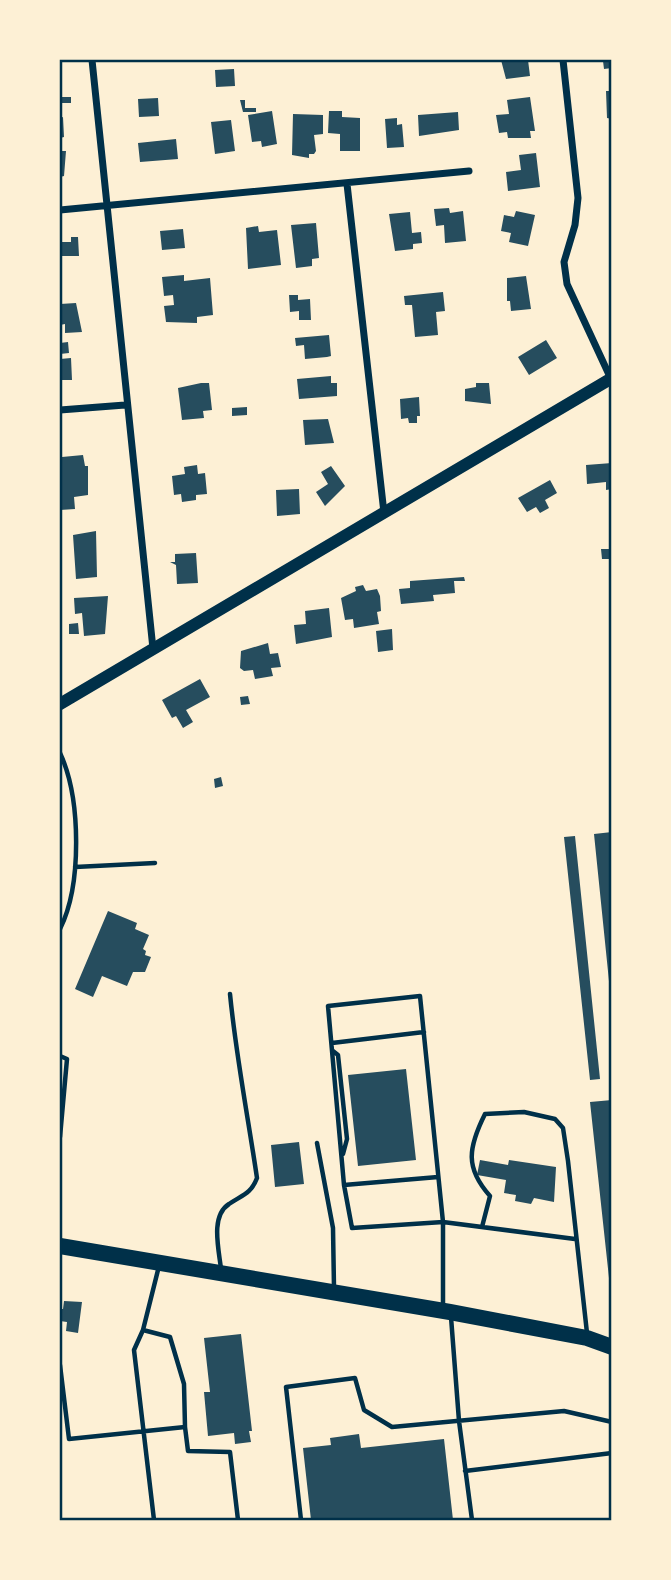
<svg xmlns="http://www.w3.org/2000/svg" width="671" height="1580" font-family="'Sofia Sans Condensed',sans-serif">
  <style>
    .building { fill: #264d5e }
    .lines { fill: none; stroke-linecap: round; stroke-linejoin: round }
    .service { stroke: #003049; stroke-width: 4.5 }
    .minor { stroke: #003049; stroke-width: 7 }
    .tertiary { stroke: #003049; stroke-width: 12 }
    .primary { stroke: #003049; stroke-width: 16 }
    .neatline { fill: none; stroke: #003049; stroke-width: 2.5 }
  </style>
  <rect width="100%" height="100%" fill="#fdf0d5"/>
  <path class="building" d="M501 60H528L530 76 506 79Z
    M598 60H612V68L604 69 603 61Z
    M234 69 235 86 216 87 215 70Z
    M606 91H612V119L607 118Z
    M60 97H71V103H60Z
    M530 97 535 131H530L531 138H508L507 132 499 133 496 115 509 114 507 100Z
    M158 98 159 116 139 117 138 99Z
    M240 100H245V108H256V112H243Z
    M272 111 277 144 262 147 261 141 252 142 248 115Z
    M329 111H342V117L360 118V151H340V134L328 133Z
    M458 112 459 130 419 136 418 115Z
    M293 114 323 115V134L314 135 316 151 314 154H309V158L292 155Z
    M63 117 64 137 60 138V118Z
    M397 118V125L402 124 404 147 387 148 385 119Z
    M231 120 235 151 215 154 211 122Z
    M176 139 178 159 140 162 138 143Z
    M60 151H66L64 176 60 177Z
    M536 153 540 187 508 191 506 172 521 170 519 155Z
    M449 208 450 213 463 211 466 241 445 243 444 225 436 226 434 209Z
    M516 211 535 215 528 246 509 242 511 233 501 231 504 215 514 217Z
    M410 212 412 233 421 232 422 243 413 244V249L395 251 389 214Z
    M316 223 319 258 312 259V266L296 268 291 225Z
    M258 226 259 232 277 230 281 265 248 269 246 228Z
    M183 229 185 248 162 250 160 231Z
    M71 237H78L79 256H60V242H71Z
    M184 275V281L210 278 213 315 197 317V323L166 322 164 306 174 305 173 295 164 296 162 277Z
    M526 276 531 309 511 311 510 301H507V278Z
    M443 292 445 311 436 312 438 335 415 337 412 305H405L404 296Z
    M289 295H298V300L310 299 311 320H299V311L290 312Z
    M76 303 82 332 65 333V324L60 325V304Z
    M329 335 331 356 327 357 305 359 304 345 296 346 295 338Z
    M546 340 557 358 529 375 518 357Z
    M68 342 69 353 60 354V343Z
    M71 358 72 380H60V359Z
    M331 376V383H337V396L299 399 297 379Z
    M201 383H209L212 410 203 411 204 418 182 420 178 388Z
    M476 383H489L491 404 465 401V389L476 387Z
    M419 397 420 416H417V423H409L408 418 401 419 400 399Z
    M247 407V415L232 416V408Z
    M328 419 334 443 305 445 303 420Z
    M83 455 85 466H88V495L74 497 75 509 60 510 62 457Z
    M612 463V489L606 490V482L587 484 586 465Z
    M197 465 198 474 205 473 207 494 196 495V500L182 502 181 494 174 495 172 476 185 474 184 467Z
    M331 466 345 486 325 506 316 492 328 484 321 472Z
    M550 480 557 493 545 500 549 508 540 513 536 507 527 512 518 498Z
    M299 489 300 514 277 516 276 490Z
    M96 531 97 577 76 579 73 535Z
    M601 549H612V559H602Z
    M196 553 198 583 177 584 176 565 170 562H175V554Z
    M464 577 465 581H454L455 593 433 595 434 601 401 604 399 589 410 588V581Z
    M363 585 366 591 377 589 380 596 381 611 377 612 379 624 354 628 353 619 345 620 341 598 356 591 355 587Z
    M108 596 105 634 84 636 82 613 75 614 74 598Z
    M329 608 332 637 296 644 294 625 306 624 305 611Z
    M78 623 79 634H69V624Z
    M392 629 393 650 378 652 376 631Z
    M268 643 270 654 278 653 281 667 271 668 273 676 255 679 253 670 244 671 240 668 241 651Z
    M200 679 210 697 186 710 193 722 183 728 176 716 172 718 162 700Z
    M248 696 250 704 241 705 240 697Z
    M221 777 223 786 215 788 214 779Z
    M612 832V991H610L594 834Z
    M575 836 600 1079 590 1080 564 837Z
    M108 911 137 923 135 929 149 935 143 949 146 951 145 955 151 957 145 972H133L127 986 102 976 93 997 75 989Z
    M406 1069 416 1160 358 1166 348 1075Z
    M612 1100V1278H609L590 1102Z
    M299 1142 304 1184 275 1187 271 1145Z
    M480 1160 508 1165 509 1160 556 1167 554 1202 534 1198 531 1204 515 1201 516 1195 504 1193 506 1180 477 1175Z
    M64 1301 82 1302 78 1333 66 1331 67 1322 60 1321V1309H63Z
    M241 1334 252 1431H249L251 1442 235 1444 234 1433 208 1436 204 1392H210L204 1338Z
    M359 1434 361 1448 444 1439 453 1520H311L303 1448 331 1445 330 1438Z"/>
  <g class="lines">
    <path class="service" d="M60 753C81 798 82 885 60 929
      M75 867 155 863
      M332 1043 424 1032
      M333 1051 338 1055 347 1139 343 1154
      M60 1056 67 1059 60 1137
      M317 1143 333 1228 334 1288
      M344 1185 438 1177
      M482 1227 490 1196C465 1168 468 1148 485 1114L524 1112 555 1119 563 1128 568 1161 587 1333
      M221 1269C219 1250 210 1216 229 1204 242 1195 251 1194 257 1178 248 1117 236 1056 230 994
      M443 1307V1222L420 996 328 1006 344 1185 352 1228 443 1222 575 1239
      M451 1317 459 1421 472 1520
      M143 1330 134 1350 154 1520
      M60 1365 69 1439 185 1427 184 1384 170 1337 143 1330 159 1266
      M185 1427 188 1451 230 1452 238 1520
      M465 1471 612 1453
      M301 1520 286 1387 355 1378 364 1410 392 1427 564 1411 612 1422"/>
    <path class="minor" d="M92 60 153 649
      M563 60 578 198 575 225 564 262 567 284 611 379
      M347 184 384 513
      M60 210 469 171
      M60 410 125 405"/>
    <path class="tertiary" d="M60 704 612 378"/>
    <path class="primary" d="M60 1246 450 1312 587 1338 612 1347"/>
  </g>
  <rect width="671" height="1580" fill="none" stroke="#fdf0d5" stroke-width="122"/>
  <rect x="61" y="61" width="549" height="1458" class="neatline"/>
</svg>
